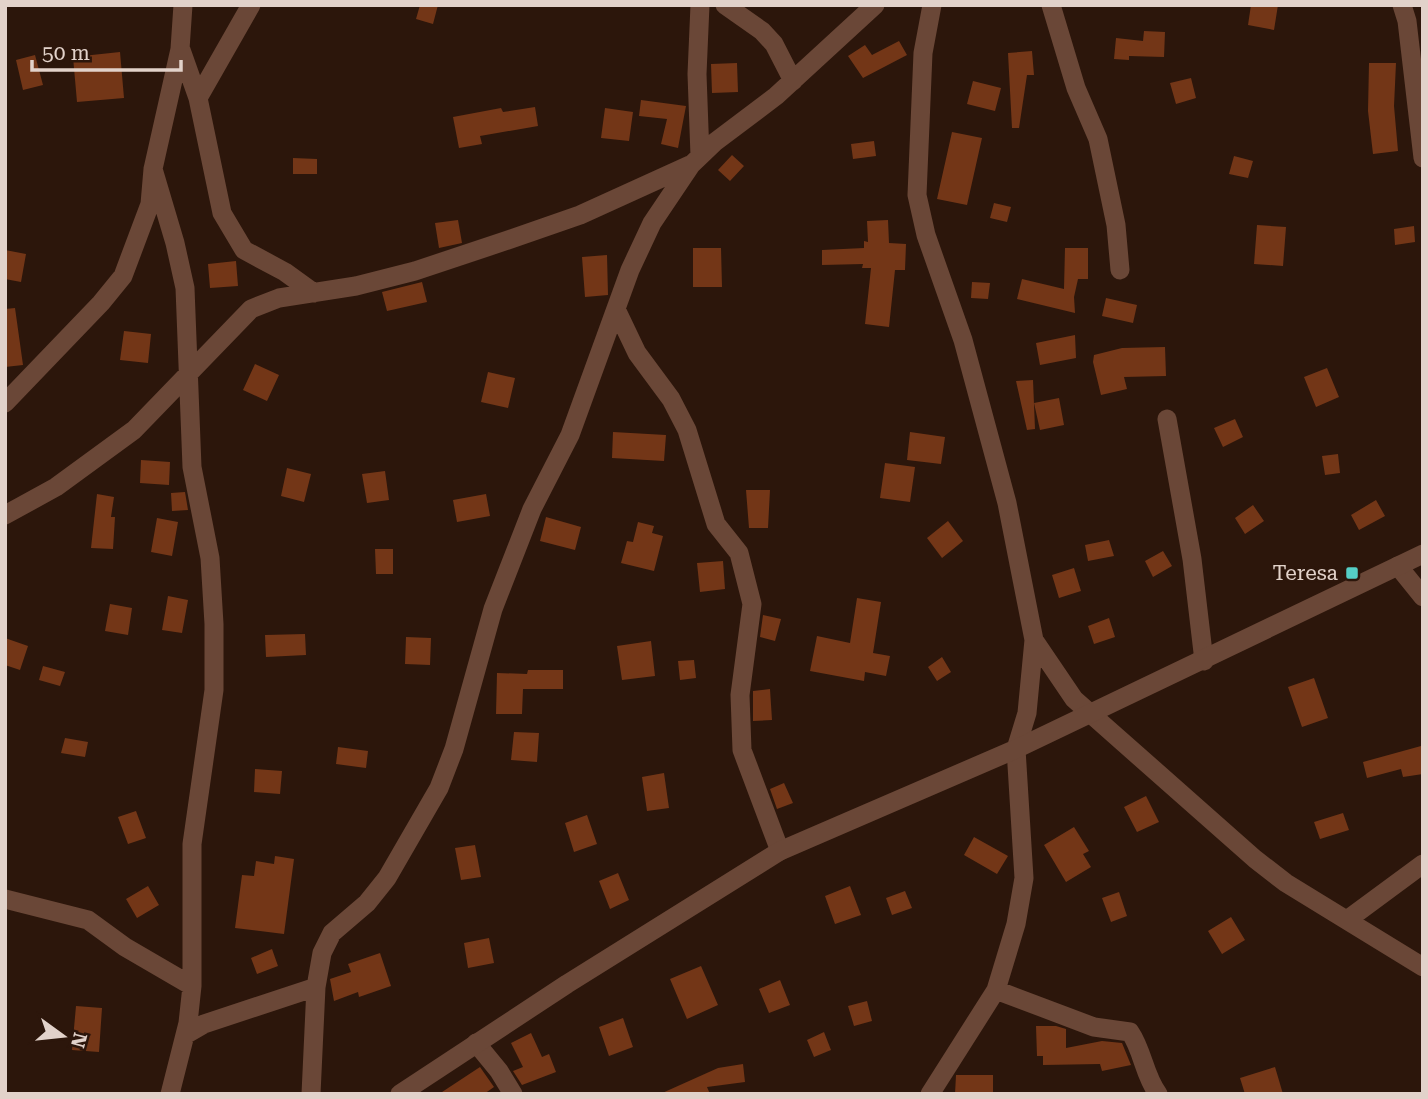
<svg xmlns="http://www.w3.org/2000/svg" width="1428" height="1099" font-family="'Roboto Serif',serif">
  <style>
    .building { fill: #733617 }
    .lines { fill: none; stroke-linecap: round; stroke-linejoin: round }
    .minor { stroke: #6a4737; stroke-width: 19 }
    .tertiary { stroke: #6a4737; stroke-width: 19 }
    .poi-dot { fill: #55cec5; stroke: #2c160b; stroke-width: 2.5 }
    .labels { text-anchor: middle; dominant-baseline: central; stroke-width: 5; stroke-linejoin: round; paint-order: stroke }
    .poi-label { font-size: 21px; fill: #e2d2ca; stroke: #2c160b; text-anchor: end }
  </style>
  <rect width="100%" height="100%" fill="#2c160b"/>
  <path class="building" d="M420 5H438L433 24 416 19Z
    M1251 5H1278L1274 30 1248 25Z
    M1144 31 1165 32 1164 57 1129 56V60L1114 59 1116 38 1143 41Z
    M899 41 907 55 863 78 848 56 865 45 872 55Z
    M1032 51 1034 75H1027L1019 128H1012L1008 53Z
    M120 52 124 98 77 102 73 57Z
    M35 55 43 85 23 90 16 60Z
    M737 63 738 92 712 93 711 64Z
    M1369 63H1396L1394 106 1398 151 1373 154 1368 111Z
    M1191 78 1196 98 1176 104 1170 83Z
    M973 81 1001 88 995 111 967 104Z
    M641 100 686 106 678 148 661 144 667 119 639 116Z
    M535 107 538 126 480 136 482 144 459 148 453 117 501 108 503 112Z
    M605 108 633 112 629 141 601 138Z
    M952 132 982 138 967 205 937 199Z
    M874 141 876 156 853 159 851 144Z
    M732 155 744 166 730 181 718 170Z
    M1234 156 1253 161 1248 178 1229 174Z
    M293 158 317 159V174H293Z
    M994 203 1011 207 1007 222 990 218Z
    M458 220 462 243 439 248 435 223Z
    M888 220 889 243 906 244 905 270H895L889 327 865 324 871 268H862L863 264 822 265V250L864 248V241L868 242 867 221Z
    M1257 225 1286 227 1283 266 1254 264Z
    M1414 226 1415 242 1395 245 1394 229Z
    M693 248H721L722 287H693Z
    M1065 248H1088V279H1078L1074 297 1075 313 1017 299 1022 279 1064 289Z
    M5 250 26 254 21 282 5 279Z
    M607 255 608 295 585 297 582 257Z
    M236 261 238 286 210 288 208 264Z
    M422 282 427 302 387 311 382 292Z
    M972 282 990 283 988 299 971 298Z
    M1106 298 1137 305 1133 323 1102 316Z
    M15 308 23 365 5 367V309Z
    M124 331 151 334 148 363 120 360Z
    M1075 335 1076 358 1040 365 1036 343Z
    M1165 347 1166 376 1124 377 1127 389 1101 395 1093 362 1094 355 1122 348Z
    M255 364 279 375 267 401 243 390Z
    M1327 368 1339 397 1316 407 1304 377Z
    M488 372 515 378 508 408 481 402Z
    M1033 380 1035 429 1027 430 1016 381Z
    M1059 398 1064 425 1040 430 1034 403Z
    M1235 419 1243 437 1223 447 1214 428Z
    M613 432 666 435 664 461 612 458Z
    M910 432 945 437 941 464 907 460Z
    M1338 454 1340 473 1325 475 1322 456Z
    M141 460 170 462 169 485 140 483Z
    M885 463 915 467 910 502 880 498Z
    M287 468 311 474 304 502 281 496Z
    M385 471 389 500 367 503 362 474Z
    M746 490H770L768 528H749Z
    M185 492 188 510 172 511 171 493Z
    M97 494 114 497 111 517H115L113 549 91 548Z
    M486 494 490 516 457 522 453 500Z
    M1376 500 1385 516 1359 530 1351 515Z
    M1253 505 1264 521 1245 534 1235 518Z
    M546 517 581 527 575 550 540 541Z
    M157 518 178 522 172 556 151 552Z
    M948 521 963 541 942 558 927 538Z
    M638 522 654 526 652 533 663 536 654 571 621 563 627 541 633 542Z
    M1109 540 1114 556 1088 561 1085 545Z
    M375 549H393V574H376Z
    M1163 551 1172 566 1153 577 1145 561Z
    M723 561 725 589 700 592 697 563Z
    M1074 568 1081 591 1059 598 1052 575Z
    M168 596 188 600 182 633 162 630Z
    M857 598 881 602 873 653 890 656 886 676 865 672 864 681 810 671 817 636 850 643Z
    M110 604 132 608 128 635 105 631Z
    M763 615 781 619 775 641 760 637Z
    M1109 618 1115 637 1094 644 1088 626Z
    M305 634 306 655 266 657 265 635Z
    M406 637 431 638 430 665 405 664Z
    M5 638 28 646 20 670 5 665Z
    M651 641 655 676 622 680 617 646Z
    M942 657 951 672 937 681 928 667Z
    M694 660 696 678 680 680 678 661Z
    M43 666 65 672 60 686 39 680Z
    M528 670H563V689H523L522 714H496L497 673 527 674Z
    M1314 678 1328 718 1302 727 1288 687Z
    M770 689 772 720 753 721V691Z
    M514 732 539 733 537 762 511 760Z
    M65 738 88 742 85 757 61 753Z
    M1421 746 1423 774 1403 777 1401 769 1367 778 1363 762Z
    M338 747 368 751 366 768 336 764Z
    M255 769 282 771 280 794 254 792Z
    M664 773 669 808 647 811 642 777Z
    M784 783 793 803 777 809 770 789Z
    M1146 796 1159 822 1137 832 1124 807Z
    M136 811 146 838 128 844 118 817Z
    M1343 813 1349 830 1320 839 1314 822Z
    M587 815 597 844 574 852 565 823Z
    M1074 827 1089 851 1083 854 1091 867 1066 882 1044 845Z
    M974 837 1008 856 997 874 964 855Z
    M475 845 481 877 461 880 455 848Z
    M275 856 294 859 284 934 235 928 242 875 254 876 256 861 274 864Z
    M618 873 629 900 610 909 599 881Z
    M148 886 159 905 137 918 126 899Z
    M850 886 861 915 835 924 825 896Z
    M905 891 912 908 892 915 886 898Z
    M1119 892 1127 916 1111 922 1102 898Z
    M1231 917 1245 940 1222 954 1208 931Z
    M489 938 494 963 468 968 464 943Z
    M272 949 278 966 257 974 251 958Z
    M380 953 391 986 359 997 358 992 334 1001 330 979 351 972 348 964Z
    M701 966 718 1005 687 1019 670 979Z
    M780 980 790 1005 769 1013 759 989Z
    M867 1001 872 1021 854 1026 848 1006Z
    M76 1006 102 1008 99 1052 72 1050Z
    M623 1018 633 1047 609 1056 599 1027Z
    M1036 1026H1056L1066 1029V1048L1102 1041 1122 1043 1131 1065 1102 1071 1100 1064 1043 1065V1056H1037Z
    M824 1032 831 1050 814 1057 807 1040Z
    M531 1033 542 1057 549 1054 556 1072 522 1085 513 1071 523 1067 511 1043Z
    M743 1064 745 1082 707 1087 710 1094H660L718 1068Z
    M480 1067 494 1087 484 1094H439Z
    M1275 1067 1283 1094H1245L1240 1078Z
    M956 1075H993V1094H955Z"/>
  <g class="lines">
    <path class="minor" d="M725 5 762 31 774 44 793 81
      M1051 5 1076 88 1098 139 1116 225 1120 270
      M1402 5 1407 21 1423 158
      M181 50 198 98 222 213 244 250 285 272 314 293
      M198 98 251 5
      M700 156 697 74 700 5
      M153 169 175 243 185 288 192 467 210 558 214 624V690L192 844V986L188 1023 170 1094
      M616 309 637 353 671 399 687 430 716 524 739 553 752 604 740 695 742 750 780 851
      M5 403 101 303 123 276 150 204 153 169 180 49 183 5
      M1167 419 1192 559 1204 661
      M5 515 56 487 134 430 251 309 279 298 356 286 415 271 508 240 580 215 690 165
      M1398 566 1423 597
      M1034 640 1074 699 1255 859 1286 883 1423 967
      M5 899 88 920 125 947 192 986
      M1347 920 1423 864
      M996 990 1094 1027 1130 1032C1143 1051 1144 1075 1158 1094
      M185 1035 204 1024 316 987
      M476 1043 499 1071 513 1094
      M311 1094 316 987 322 953 332 933 367 903 387 878 439 788 454 749 493 609 532 509 570 435 630 270 652 223 691 165 715 142 776 96 875 5
      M930 1094 996 990 1016 924 1024 878 1016 749 1027 713 1034 640 1007 503 963 340 926 235 917 195 923 53 932 5"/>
    <path class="tertiary" d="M400 1094 567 984 780 851 1016 749 1423 554"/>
  </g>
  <rect class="poi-dot" x="1345" y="566" width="14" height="14" rx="3.5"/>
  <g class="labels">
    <g class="poi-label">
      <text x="1338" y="573">Teresa</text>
    </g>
  </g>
  <rect width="1428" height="1099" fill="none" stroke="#e2d2ca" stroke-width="14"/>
  <g transform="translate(63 1036) rotate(105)" stroke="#2c160b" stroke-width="5" paint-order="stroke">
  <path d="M0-5L12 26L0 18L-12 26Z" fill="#e2d2ca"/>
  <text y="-10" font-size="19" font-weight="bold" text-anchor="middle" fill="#e2d2ca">N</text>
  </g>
  <path d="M32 60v10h149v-10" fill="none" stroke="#e2d2ca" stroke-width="3.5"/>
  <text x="42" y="60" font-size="21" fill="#e2d2ca" stroke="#2c160b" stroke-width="5" paint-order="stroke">50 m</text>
</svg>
